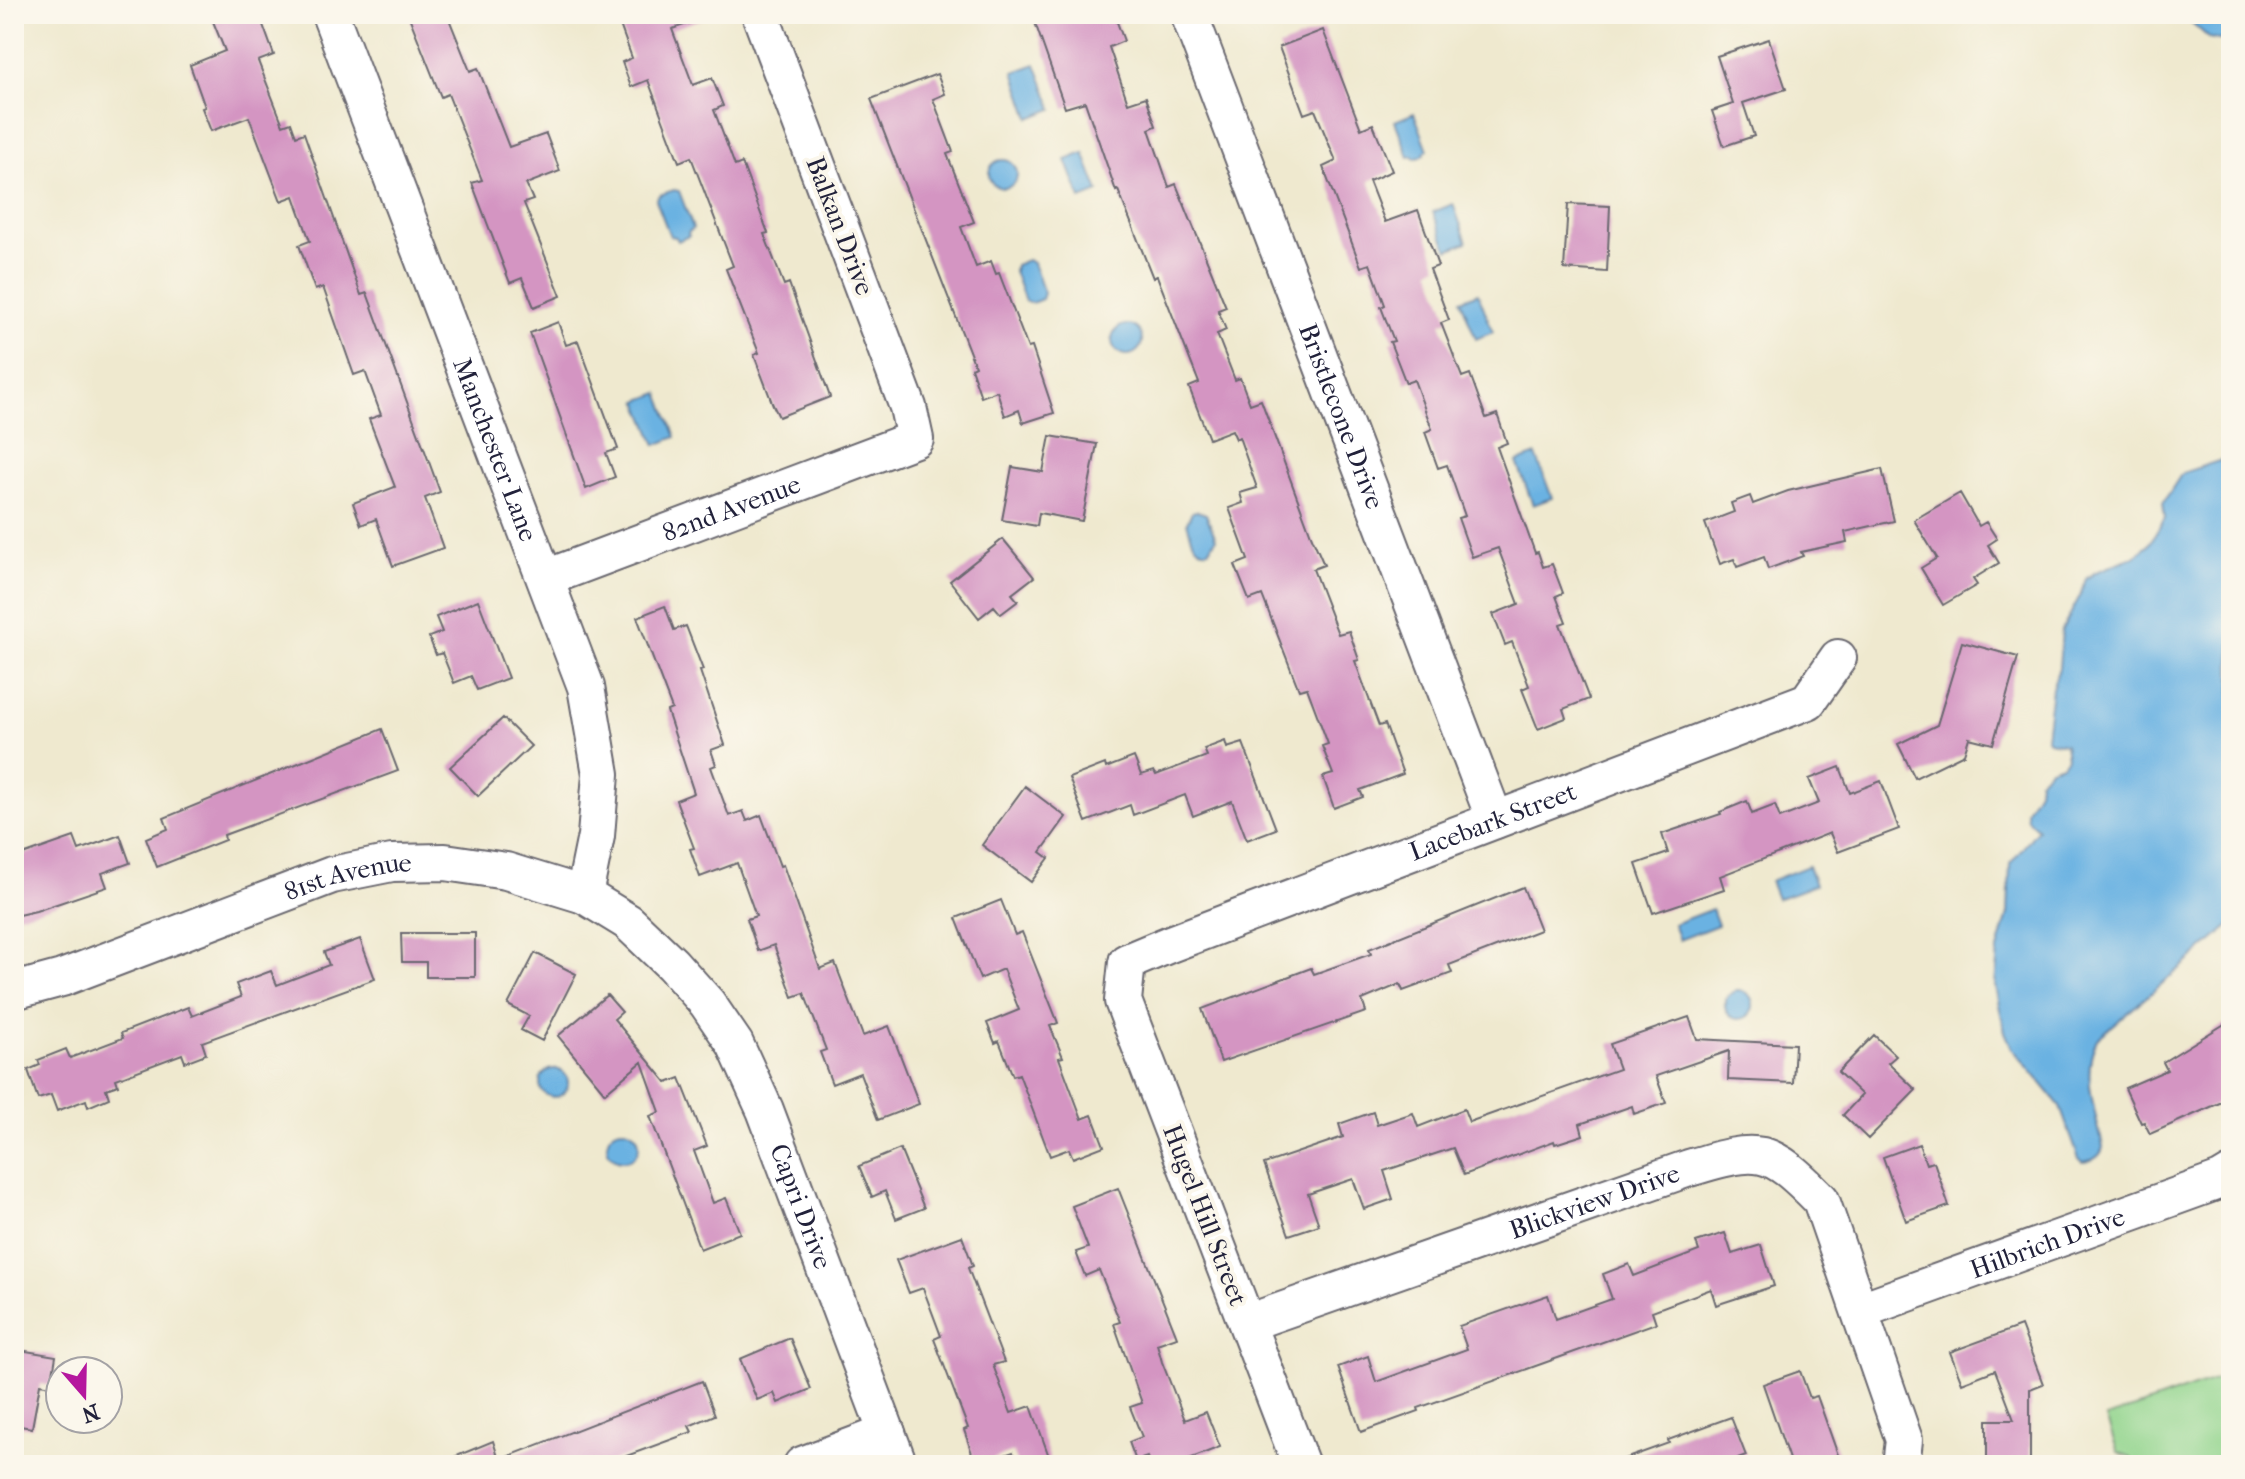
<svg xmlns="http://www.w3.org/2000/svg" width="2245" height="1479" font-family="'IM FELL French Canon',serif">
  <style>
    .green { fill: #91d48c; stroke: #5a7b64; stroke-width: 2 }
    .water { fill: #6bb2e2; stroke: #466a8e; stroke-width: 2 }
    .building { fill: #d495c2 }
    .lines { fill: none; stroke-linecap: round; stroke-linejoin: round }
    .minor-casing { stroke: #6a686f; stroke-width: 40 }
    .minor { stroke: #fff; stroke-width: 36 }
    .labels { text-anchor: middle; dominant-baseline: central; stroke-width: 8; stroke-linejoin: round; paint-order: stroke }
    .street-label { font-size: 26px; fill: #22223b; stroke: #fbf7ec }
  </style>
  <rect width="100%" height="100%" fill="#fbf7ec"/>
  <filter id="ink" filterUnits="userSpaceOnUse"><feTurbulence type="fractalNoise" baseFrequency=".0125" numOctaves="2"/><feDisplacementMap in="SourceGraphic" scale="16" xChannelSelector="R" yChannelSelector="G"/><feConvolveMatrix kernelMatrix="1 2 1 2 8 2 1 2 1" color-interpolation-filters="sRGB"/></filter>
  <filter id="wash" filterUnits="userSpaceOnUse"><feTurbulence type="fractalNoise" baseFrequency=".006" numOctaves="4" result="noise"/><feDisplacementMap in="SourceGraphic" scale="32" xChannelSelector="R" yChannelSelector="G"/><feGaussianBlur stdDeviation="1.8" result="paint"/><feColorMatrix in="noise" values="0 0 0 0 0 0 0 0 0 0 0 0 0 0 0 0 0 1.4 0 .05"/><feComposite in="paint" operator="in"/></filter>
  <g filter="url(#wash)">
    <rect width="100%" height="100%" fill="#efe9cf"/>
    <path class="green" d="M2231 1374V1465H2131V1457L2118 1452 2106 1418Z"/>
    <path class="water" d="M2182 14H2231V42L2209 38Z
      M1036 64 1053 109 1030 118 1014 72Z
      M1414 113 1428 150 1424 152 1425 155 1415 159 1413 156 1409 157 1395 121Z
      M1084 153 1099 192 1081 199 1066 160Z
      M989 174a14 14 0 1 1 28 0a14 14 0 1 1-28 0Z
      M674 190 679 191 693 228 688 233 689 236 678 241 676 237 670 236 656 200 659 195Z
      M1453 204 1467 242 1448 250 1433 212Z
      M1027 260 1033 263 1044 293 1042 299 1032 303 1025 301 1014 271 1015 265Z
      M1478 293 1493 332 1476 339 1461 300Z
      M1112 340a15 15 0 1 1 30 0a15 15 0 1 1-30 0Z
      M659 393 676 437 656 445 638 401Z
      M1536 455 1552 498 1533 505 1517 462Z
      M2231 457V925L2097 1039C2080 1074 2096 1113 2103 1147 2101 1157 2092 1161 2082 1162L2079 1159 2060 1106 2012 1048 2005 1032 1995 987 1998 950 2008 914 2010 864 2038 829 2027 819 2026 810 2038 790 2039 780 2050 768 2062 764 2067 757 2065 744 2049 741 2046 738 2052 688 2059 668 2062 630 2080 596 2086 579 2096 572 2133 557 2148 546 2165 518 2163 503 2182 473Z
      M1197 511 1206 514 1216 539 1209 550C1193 552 1191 535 1187 522L1192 512Z
      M1808 866 1815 885 1777 899 1770 881Z
      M1712 909 1718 925 1679 940 1673 924Z
      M1725 1005a14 14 0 1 1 28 0a14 14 0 1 1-28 0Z
      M540 1083a14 14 0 1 1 28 0a14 14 0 1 1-28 0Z
      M607 1145a16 16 0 1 1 32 0a16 16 0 1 1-32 0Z"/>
    <g id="blocks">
      <path class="building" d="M210 14H259L274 55 258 61 283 125 291 122 296 136 304 133 361 295 367 293 440 492 425 498 443 548 393 566 376 519 361 525 353 503 395 487 369 419 381 415 365 371 354 375 323 287 315 290 299 245 310 241 294 196 281 201 249 117 211 131 202 108 205 107 190 65 225 51Z
        M408 14H447L470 71 478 68 509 147 546 134 560 171 526 184 533 200 524 203 561 296 534 307 522 278 510 283 472 183 482 180 448 94 441 97Z
        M641 14H707L708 17 672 29 693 85 712 78 723 106 714 110 735 166 742 163 768 233 764 234 784 285 789 283 830 397 779 417 773 405 754 355 759 353 726 269 733 266 691 157 679 162 648 80 631 87 622 62 632 58 619 22Z
        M1032 14H1114L1124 41 1109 47 1128 103 1146 97 1156 126 1149 129 1169 187 1176 184 1226 307 1218 310 1226 330 1217 334 1235 380 1240 378 1250 404 1261 400 1311 535 1324 565 1313 569 1338 634 1349 631 1359 660 1355 661 1379 726 1385 724 1403 774 1360 790 1363 797 1334 808 1323 777 1333 774 1322 746 1328 744 1307 688 1299 690 1262 595 1249 600 1235 565 1248 560 1229 508 1243 503 1240 493 1257 488 1239 437 1236 439 1232 430 1209 439 1189 387 1199 383 1157 276 1153 278 1118 190 1116 191 1085 102 1065 108Z
        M1323 30 1361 129 1373 124 1392 171 1369 181 1385 222 1418 210 1438 266 1430 269 1449 320 1441 323 1462 377 1470 374 1486 418 1497 414 1507 443 1497 447 1535 553 1538 552 1543 567 1552 564 1563 593 1556 596 1566 622 1560 624 1589 699 1563 709 1566 718 1538 729 1522 689 1529 686 1512 642 1505 645 1493 614 1519 604 1498 548 1472 557 1458 518 1465 516 1447 465 1438 468 1425 432 1432 429 1414 380 1406 383 1390 342 1394 341 1381 307 1385 305 1370 264 1361 267 1323 167 1336 161 1315 110 1304 114 1279 47Z
        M1769 39 1786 89 1743 103 1754 136 1724 146 1712 111 1733 104 1717 56Z
        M937 74 945 94 933 99 953 152 947 154 974 222 961 227 976 267 991 261 996 274 999 273 1028 348 1032 347 1054 413 1023 423 1019 410 1005 416 997 391 981 397 971 368 975 366 871 99Z
        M1568 204 1610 206 1607 272 1564 269Z
        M558 322 566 345 578 341 618 449 606 453 615 477 586 489 530 333Z
        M1050 436 1097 444 1082 521 1039 513 1037 526 1002 520 1012 467 1043 472Z
        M1882 469 1894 521 1845 532 1847 542 1801 552 1803 556 1768 569 1764 557 1737 567 1734 559 1720 564 1705 523 1734 512 1731 503 1750 496 1753 504 1788 491Z
        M1960 493 1979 526 1986 522 1997 539 1988 545 1999 563 1973 579 1977 585 1943 605 1921 568 1937 558 1914 520Z
        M1003 539 1034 577 1012 594 1018 601 1001 614 994 606 979 618 950 581Z
        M478 600 508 678 477 690 471 676 454 683 442 653 436 655 429 637 442 632 436 617Z
        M665 606 674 630 686 626 703 670 700 671 725 745 711 750 716 765 711 767 729 816 743 811 747 821 761 815 780 866 783 865 820 969 835 963 863 1036 889 1026 919 1104 878 1120 860 1073 832 1084 820 1052 826 1050 804 993 793 997 774 945 758 951 747 919 756 916 737 863 700 877 690 849 694 848 676 800 694 793 667 711 672 709 637 617Z
        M1962 642 2018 657 1993 744 1969 738 1964 754 1915 778 1898 744 1937 725Z
        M503 718 531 746 478 796 450 767Z
        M382 729 398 771 224 835 225 840 157 867 146 838 168 829 164 818Z
        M1225 741 1227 748 1243 743 1276 829 1247 840 1232 801 1193 816 1185 795 1133 815 1130 805 1086 822 1069 778 1105 764 1106 768 1134 757 1141 775 1154 771 1156 775 1207 756 1204 749Z
        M1840 767 1850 793 1881 781 1899 829 1838 852 1830 833 1720 876 1724 889 1653 913 1636 864 1668 853 1662 834 1721 814 1720 812 1747 801 1752 814 1775 805 1780 818 1819 803 1809 779Z
        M1025 786 1066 817 1041 852 1049 858 1031 882 982 845Z
        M120 835 130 863 102 873 107 887 36 911 14 916V858L74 837 79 850Z
        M1523 887 1540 930 1449 965 1452 973 1403 991 1400 984 1362 1000 1366 1012 1221 1062 1202 1009 1311 968 1314 974 1371 954 1369 949Z
        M1001 900 1015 935 1022 932 1058 1023 1050 1026 1063 1057 1059 1058 1082 1119 1092 1115 1104 1146 1073 1158 1069 1149 1050 1156 1019 1074 1013 1076 999 1041 995 1043 987 1023 1019 1010 1003 969 980 979 956 918Z
        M401 933H475V977H426V962H402Z
        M360 939 375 979 202 1042 206 1054 185 1062 182 1054 116 1079 118 1085 106 1089 109 1098 88 1107 86 1100 57 1111 51 1095 38 1099 28 1070 40 1065 38 1060 66 1049 70 1058 123 1038 121 1033 188 1007 192 1016 241 997 236 984 271 971 277 985 329 965 324 952Z
        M535 953 576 974 542 1041 521 1030 529 1016 508 1005Z
        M607 995 622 1012 614 1019 667 1083 680 1078 707 1146 694 1151 713 1203 726 1198 740 1233 700 1249 650 1116 660 1112 642 1062 605 1093 558 1036Z
        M1689 1017 1697 1039 1795 1044 1793 1083 1728 1080 1729 1051 1656 1076 1666 1103 1634 1114 1632 1106 1580 1124 1583 1135 1555 1144 1554 1141 1464 1175 1453 1148 1384 1171 1393 1199 1364 1209 1353 1179 1308 1194 1319 1225 1289 1235 1264 1164 1343 1137 1339 1124 1373 1112 1377 1125 1413 1113 1418 1127 1464 1109 1469 1122 1619 1069 1610 1044Z
        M2231 1020V1098L2150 1134 2144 1122 2141 1123 2125 1088 2167 1070 2163 1062Z
        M1874 1035 1896 1056 1888 1063 1916 1090 1868 1139 1843 1115 1862 1095 1838 1072Z
        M1919 1144 1926 1164 1934 1162 1949 1206 1906 1221 1883 1157Z
        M900 1149 924 1208 896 1219 885 1191 872 1197 859 1166Z
        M1118 1188 1177 1337 1157 1344 1162 1362 1185 1420 1206 1412 1220 1447 1174 1465H1150L1147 1457 1136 1461 1129 1442 1142 1437 1130 1407 1142 1403 1114 1324 1120 1322 1099 1270 1085 1276 1076 1252 1088 1248 1072 1206Z
        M1725 1233 1732 1254 1761 1245 1774 1286 1716 1305 1711 1289 1652 1311 1656 1323 1418 1408 1419 1411 1361 1432 1338 1367 1368 1356 1376 1382 1467 1349 1459 1326 1548 1295 1556 1319 1612 1299 1603 1274 1629 1264 1634 1276 1699 1251 1696 1242Z
        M962 1236 973 1266 968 1268 1004 1362 993 1365 1011 1413 1031 1406 1052 1465H1017L1013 1452 976 1465 964 1430 968 1428 934 1339 941 1336 923 1288 909 1293 896 1260Z
        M2021 1326 2043 1384 2030 1389V1465H1987V1420H2014L1995 1370 1962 1383 1950 1352Z
        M790 1338 811 1389 778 1403 774 1393 757 1400 740 1359Z
        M14 1349 56 1356 51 1386 40 1384 32 1428 14 1425Z
        M1800 1371 1810 1398 1817 1396 1838 1455 1810 1465H1791L1763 1384Z
        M702 1381 715 1415 689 1426 692 1432 602 1465H435L493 1441 499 1460Z
        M1731 1417 1746 1456 1722 1465H1616V1462L1669 1443 1668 1440Z"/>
    </g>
  </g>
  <g filter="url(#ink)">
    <use href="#blocks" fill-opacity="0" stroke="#6a686f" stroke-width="2"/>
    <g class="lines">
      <defs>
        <g id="minor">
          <path id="s1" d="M330 14 586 687 601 774 596 836 584 895"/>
          <path id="s2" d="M1189 14 1495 820"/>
          <path id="s3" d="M546 578 915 439 908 407 760 14"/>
          <path id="s4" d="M14 991 62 978 332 875 392 863 445 862 506 871 584 895 628 922 672 964 707 1003 735 1044 765 1110 899 1465"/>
          <path id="s5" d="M1861 1310 2221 1180 2231 1174"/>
          <path id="s6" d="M1247 1323 1689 1168C1760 1147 1768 1146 1821 1200L1904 1440 1901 1465"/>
          <path d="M802 1465 887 1433"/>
          <path id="s7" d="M1301 1465 1123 1001 1127 962 1170 944 1808 701 1838 658"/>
        </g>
      </defs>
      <use href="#minor" class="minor-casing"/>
      <use href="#minor" class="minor"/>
    </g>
  </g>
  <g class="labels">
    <g class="street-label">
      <text transform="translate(840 226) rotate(69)">Balkan Drive</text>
      <text stroke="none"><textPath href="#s2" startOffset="430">Bristlecone Drive</textPath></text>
      <text stroke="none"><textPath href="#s1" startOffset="466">Manchester Lane</textPath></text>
      <text stroke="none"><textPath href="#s3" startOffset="198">82nd Avenue</textPath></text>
      <text stroke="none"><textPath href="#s7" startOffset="928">Lacebark Street</textPath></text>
      <text stroke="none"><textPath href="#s4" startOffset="354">81st Avenue</textPath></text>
      <text stroke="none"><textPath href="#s6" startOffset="368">Blickview Drive</textPath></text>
      <text stroke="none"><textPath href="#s4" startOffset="986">Capri Drive</textPath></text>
      <text transform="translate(1205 1215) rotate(69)">Hugel Hill Street</text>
      <text stroke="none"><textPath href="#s5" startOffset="198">Hilbrich Drive</textPath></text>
    </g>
  </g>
  <rect width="2245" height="1479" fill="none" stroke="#fbf7ec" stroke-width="48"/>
  <g transform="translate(84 1395) rotate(160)"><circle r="38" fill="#fbf7ec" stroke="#a4a2a5" stroke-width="2"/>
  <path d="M0-6L14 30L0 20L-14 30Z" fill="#b5179e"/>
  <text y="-12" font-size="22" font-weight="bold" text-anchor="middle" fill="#22223b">N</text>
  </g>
</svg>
